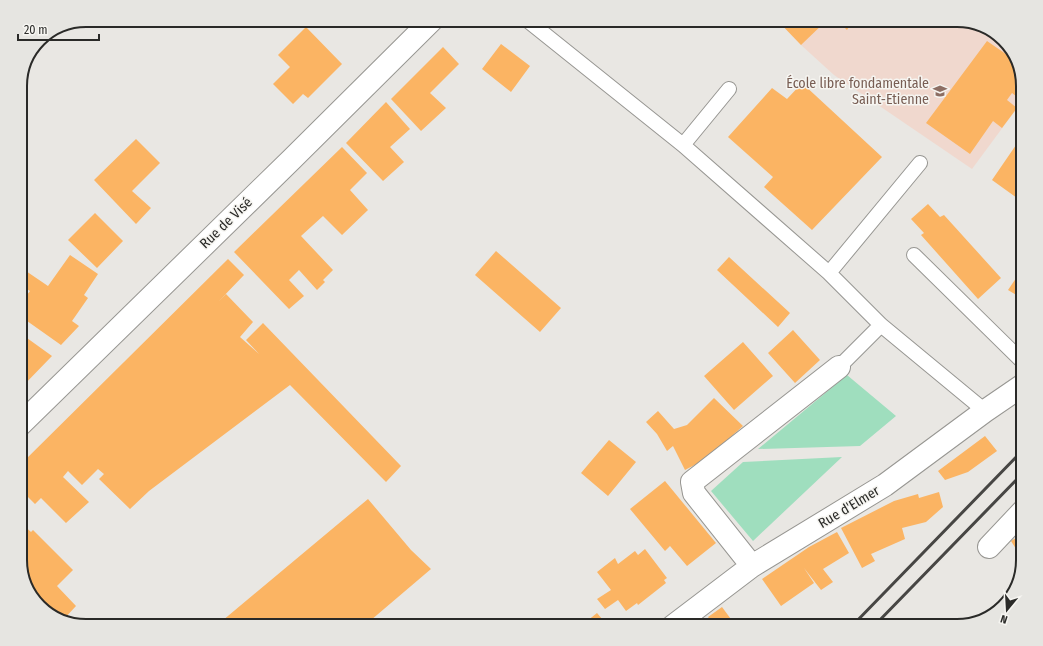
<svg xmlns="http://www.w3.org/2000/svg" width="1043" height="646" font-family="'Fira Sans Condensed',sans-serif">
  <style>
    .education { fill: #f0d8ce }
    .green { fill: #9fdebe }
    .building { fill: #fbb463 }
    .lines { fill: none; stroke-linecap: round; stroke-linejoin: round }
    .lane-casing { stroke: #979692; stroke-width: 16 }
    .street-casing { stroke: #979692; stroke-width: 24 }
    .secondary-casing { stroke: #979692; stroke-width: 24 }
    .lane { stroke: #fff; stroke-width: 14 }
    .street { stroke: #fff; stroke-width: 22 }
    .secondary { stroke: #fff; stroke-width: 22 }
    .rail { stroke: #474644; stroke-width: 3 }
    .labels { text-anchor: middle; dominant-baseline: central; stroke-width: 3; stroke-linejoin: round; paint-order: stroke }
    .education-label { font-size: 14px; fill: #785e54; stroke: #f6f5f1; text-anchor: end }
    .street-label { font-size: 14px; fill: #2a2a28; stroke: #f6f5f1 }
    .rim { fill: none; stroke: #2a2a28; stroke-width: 2 }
  </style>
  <rect width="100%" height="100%" fill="#e9e7e3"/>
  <path class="education" d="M777 20H957L990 29 1014 53 1023 82V100L972 169 834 75 801 45Z"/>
  <path class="green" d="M847 375 896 416 860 446 758 449Z
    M842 457 753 541 711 491 743 462Z"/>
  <path class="building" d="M777 20H827L801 45Z
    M837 20H853L847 30Z
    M306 27 342 64 308 98 303 94 293 104 273 84 290 67 278 55Z
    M987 41 1016 61 1023 82V100L1022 101 1012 93 1007 100 1017 108 1002 128 993 121 970 154 926 123Z
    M501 44 530 66 511 92 482 69Z
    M443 47 459 64 430 93 446 108 421 131 391 99Z
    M802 83 882 157 812 230 764 187 773 177 728 137 772 88 787 99Z
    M386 102 410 129 390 147 404 162 383 181 346 143Z
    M136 139 160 163 132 191 151 208 136 224 94 180Z
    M1016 145 1023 149V190L1017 198 992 180Z
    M342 147 367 173 350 190 368 210 342 235 323 216 301 236 333 270 323 280 325 282 317 290 299 270 289 280 304 296 289 309 234 252Z
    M928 204 940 217 944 215 1001 278 978 299 921 235 924 233 911 219Z
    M95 213 123 241 97 268 68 240Z
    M496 251 561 308 540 332 475 275Z
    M70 255 98 274 84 295 88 298 72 321 79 326 61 345 20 316V304L30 291 20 285V267L48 286Z
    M729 257 790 313 778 327 717 270Z
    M228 259 244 275 219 301 226 294 253 322 240 337 259 354 246 340 263 323 401 466 386 482 290 385 149 491 130 509 99 479 104 474 98 469 82 485 68 471 63 477 89 502 66 523 41 498 35 504 20 489V465Z
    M1023 268V312L1016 308 1023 299 1008 290Z
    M793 330 820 360 795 383 768 353Z
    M20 333 52 356 20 389Z
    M743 342 773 376 734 410 704 376Z
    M714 398 743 426 706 459 685 470 673 446 667 451 657 434 646 422 658 411 674 429 687 425Z
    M985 436 997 451 968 472 945 480 938 471Z
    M609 440 636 462 608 496 581 473Z
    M665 481 716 543 687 566 670 546 665 551 630 509Z
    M939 492 943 507 926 522 902 528 905 539 871 554 875 561 862 568 841 528 894 501 918 494 919 498Z
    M368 499 411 550 431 569 364 626H216Z
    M20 522 31 532 33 530 73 570 57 586 76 606 63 620 53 617 29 593 20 564Z
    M837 532 849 553 823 569 833 582 821 590 804 568 814 583 781 606 762 579 809 547Z
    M1021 535 1023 539V560L1011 541Z
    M645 549 667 578 664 580 666 583 638 605 637 603 626 611 618 600 605 609 597 599 611 590 597 572 615 558 618 564 635 551 638 555Z
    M722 607 736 626H714L708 617Z
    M597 613 608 626H580L582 625Z"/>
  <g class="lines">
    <defs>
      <path id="lane" d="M527 20 683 145 829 273 881 325 985 411
        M683 145 729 89
        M914 255 1023 362
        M829 273 920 163
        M839 367 881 325"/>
      <path id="street" d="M989 547 1023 511
        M752 566 694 493 692 482 839 367
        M673 626 752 566 885 485 985 411 1023 385"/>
      <path id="secondary" d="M20 425 292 159 432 20"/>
    </defs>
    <use href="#lane" class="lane-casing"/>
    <use href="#street" class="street-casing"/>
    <use href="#secondary" class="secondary-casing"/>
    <use href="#lane" class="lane"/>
    <use href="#street" class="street"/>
    <use href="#secondary" class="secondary"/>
    <path class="rail" d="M852 626 1023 450
      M874 626 1023 473"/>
  </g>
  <defs>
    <symbol id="school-bare" viewBox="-9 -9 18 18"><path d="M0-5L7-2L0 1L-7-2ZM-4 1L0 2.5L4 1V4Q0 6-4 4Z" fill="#8d6e63" stroke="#f6f5f1" stroke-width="2.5" paint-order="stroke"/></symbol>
  </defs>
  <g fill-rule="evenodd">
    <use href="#school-bare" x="930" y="81" width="20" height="20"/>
  </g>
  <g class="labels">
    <g class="education-label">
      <text x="929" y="83">École libre fondamentale<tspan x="929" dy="16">Saint-Etienne</tspan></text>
    </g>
    <g class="street-label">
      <text transform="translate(226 223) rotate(-44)">Rue de Visé</text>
      <text transform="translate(849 507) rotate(-31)">Rue d'Elmer</text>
    </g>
  </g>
  <path d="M0 0H1043V646H0ZM86 27H957A59 59 0 0 1 1016 86V560A59 59 0 0 1 957 619H86A59 59 0 0 1 27 560V86A59 59 0 0 1 86 27Z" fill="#e6e5e1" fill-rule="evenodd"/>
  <path class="rim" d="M86 27H957A59 59 0 0 1 1016 86V560A59 59 0 0 1 957 619H86A59 59 0 0 1 27 560V86A59 59 0 0 1 86 27Z"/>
  <g transform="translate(1007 610) rotate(198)" stroke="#f6f5f1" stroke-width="3" paint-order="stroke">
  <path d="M0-3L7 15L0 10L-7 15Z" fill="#2a2a28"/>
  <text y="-6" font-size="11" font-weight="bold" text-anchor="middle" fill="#2a2a28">N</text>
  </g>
  <path d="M18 34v6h81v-6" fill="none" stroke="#2a2a28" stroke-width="2"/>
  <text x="24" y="34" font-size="12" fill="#2a2a28" stroke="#f6f5f1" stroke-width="3" paint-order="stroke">20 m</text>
</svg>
